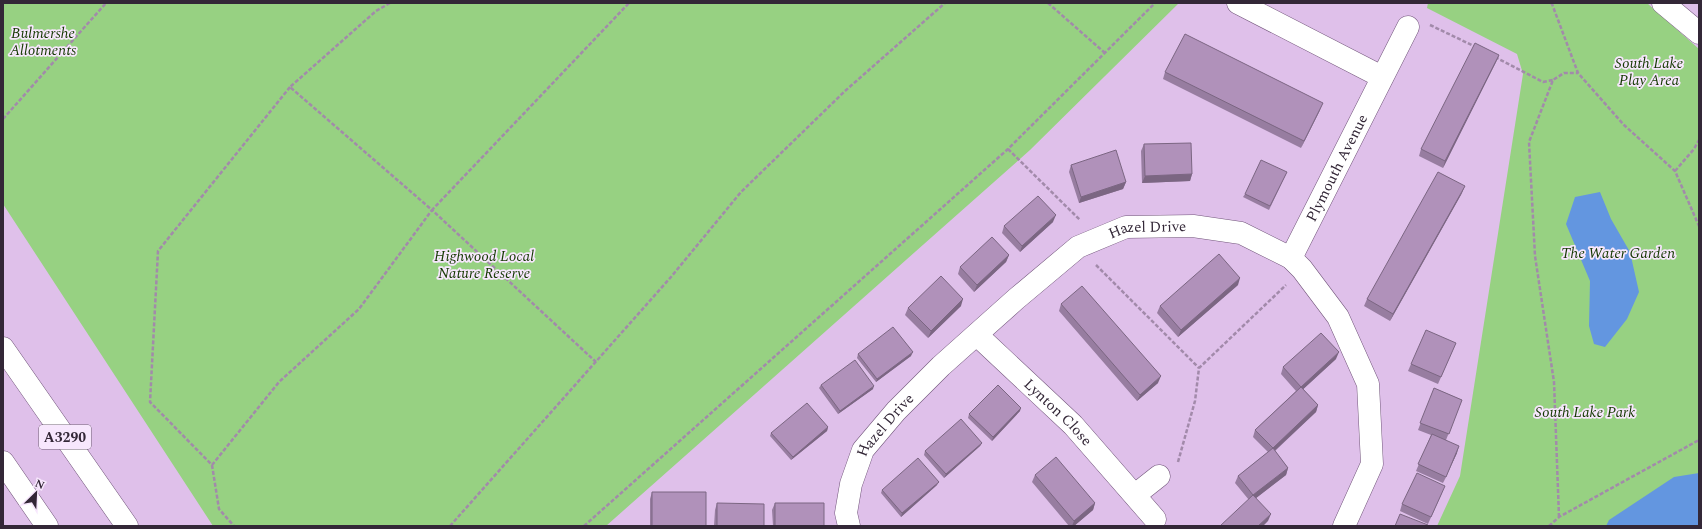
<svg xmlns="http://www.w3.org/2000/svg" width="1702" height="529" font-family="Spectral,serif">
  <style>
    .green { fill: #97d182 }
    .water { fill: #6396e0 }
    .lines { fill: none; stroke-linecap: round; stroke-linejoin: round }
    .minor-casing { stroke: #72567b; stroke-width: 23 }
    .major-casing { stroke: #72567b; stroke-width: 23 }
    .path { stroke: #a28aaa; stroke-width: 2.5; stroke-dasharray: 4 2; stroke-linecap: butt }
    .minor { stroke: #fff; stroke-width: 22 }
    .major { stroke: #fff; stroke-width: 22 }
    .wall { fill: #977da0 }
    .shaded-wall { fill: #7b6682 }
    .building { fill: #b091ba; stroke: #7b6682 }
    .labels { text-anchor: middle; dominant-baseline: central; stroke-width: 3.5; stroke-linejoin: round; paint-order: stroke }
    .shield { fill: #f7e7fd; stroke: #6e6172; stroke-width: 1 }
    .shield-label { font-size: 14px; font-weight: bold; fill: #332737 }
    .park-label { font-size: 15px; font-style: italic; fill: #143901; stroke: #f7e7fd }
    .street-label { font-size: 15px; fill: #332737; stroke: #f7e7fd }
  </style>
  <rect width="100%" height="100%" fill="#dfc0ea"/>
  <path class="green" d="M3 3H1179L1030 150 606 526H213L3 204Z
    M1428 3H1647L1699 49V526H1437L1460 476 1523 74 1517 54 1427 8Z"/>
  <path class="water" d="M1600 192 1611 219 1630 252 1639 292 1627 319 1605 347 1594 344 1589 326 1590 281 1566 224 1575 197Z
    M1699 473V526H1606L1609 520 1674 477Z"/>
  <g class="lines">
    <defs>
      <g id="minor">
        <path d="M1238 3 1382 77"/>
        <path d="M1663 3 1699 33"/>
        <path id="s1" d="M1291 258 1408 27"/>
        <path id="s2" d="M977 335 1073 425 1155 519"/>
        <path d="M1135 495 1159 476"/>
        <path id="s3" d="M849 526 846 513 851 484 863 450 896 411 941 366 1016 299 1078 247 1126 227 1193 226 1241 233 1291 258 1302 269 1338 317 1368 384 1372 464 1344 526"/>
      </g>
      <path id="major" d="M3 348 127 526
        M3 462 47 526"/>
    </defs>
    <use href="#minor" class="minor-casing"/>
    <use href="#major" class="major-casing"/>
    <path class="path" d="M390 3 376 11 290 87 432 210 629 3
      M1048 3 1105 53
      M1551 3 1552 4 1578 73 1624 125 1675 171 1699 226
      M1430 25 1476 47
      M1495 57 1543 82 1553 80
      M290 87 158 251 150 402 212 465 279 382 359 309 432 210 596 362
      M3 119 106 3
      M1008 149 1080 220
      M1675 171 1694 149 1699 140
      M1096 265 1199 368
      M1178 462 1195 401 1199 368 1286 285
      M212 465 219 509 234 526
      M1559 517 1554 382 1535 256 1529 142 1553 80 1564 73H1578
      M450 526 671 277 741 192 845 91 945 3
      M584 526 1008 149 1155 3
      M1549 526 1559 517 1699 440"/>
    <use href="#minor" class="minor"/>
    <use href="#major" class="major"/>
  </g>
  <path class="wall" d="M1499 55 1496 62 1443 168 1419 156 1421 149Z
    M1165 72 1320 110 1301 148 1163 79Z
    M1144 144 1192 174 1190 181 1142 183 1141 151Z
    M1071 165 1126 182 1123 189 1079 203 1069 172Z
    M1287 172 1269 210 1243 197 1245 194Z
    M1462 193 1390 321 1364 306 1367 299Z
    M1053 222 1020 252 1002 233 1004 226Z
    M1009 255 1006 262 974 292 958 274 960 267Z
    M1238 285 1178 337 1157 313 1160 306Z
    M1061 304 1158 383 1137 401 1059 311Z
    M961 306 928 338 905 315 908 308Z
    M1456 343 1438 384 1408 371 1411 364Z
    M858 354 911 356 876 382 857 358Z
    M1336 359 1303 389 1318 405 1316 412 1275 451 1288 468 1286 475 1256 498 1268 521 1249 500 1235 483 1238 476 1268 452 1253 437 1255 430 1296 391 1281 374 1283 367Z
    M821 385 873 389 838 414 819 388Z
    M1434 388 1462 400 1446 440 1457 453 1443 483 1416 471 1431 435 1418 430Z
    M1020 411 992 441 968 418 969 414Z
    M828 427 827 431 791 460 770 436 771 433Z
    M982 443 980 446 944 478 924 455 925 451Z
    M1035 475 1095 503 1093 510 1074 526H1069L1032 482Z
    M937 485 901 517 881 493 882 490Z
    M652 492 706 526H650V499Z
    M1442 493 1428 524 1400 511 1402 504Z
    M717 503 764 526H714L715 510Z
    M775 503 824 526H773L772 510Z"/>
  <path class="shaded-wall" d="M1499 55 1496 62 1443 168 1445 161Z
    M1323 103 1320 110 1301 148 1304 141Z
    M1192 174 1190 181 1142 183 1145 176Z
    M1126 182 1123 189 1079 203 1081 197Z
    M1465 186 1462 193 1390 321 1393 314Z
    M1056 215 1053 222 1020 252 1022 246Z
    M1009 255 1006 262 974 292 977 285Z
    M1240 278 1238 285 1178 337 1181 330Z
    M963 299 961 306 928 338 931 331Z
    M913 352 911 356 876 382 877 379Z
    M1339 352 1336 359 1298 394 1301 387Z
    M1161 376 1158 383 1137 401 1140 395Z
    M874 386 873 389 838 414 840 411Z
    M1318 405 1316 412 1270 455 1273 448Z
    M1021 408 1020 411 992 441 993 437Z
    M828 427 827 431 791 460 793 457Z
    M982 443 980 446 944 478 946 474Z
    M1459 446 1457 453 1443 483 1446 477Z
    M1288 468 1286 475 1251 502 1253 495Z
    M939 482 937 485 901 517 902 513Z
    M1095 503 1093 510 1074 526H1072L1074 521Z
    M1271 514 1268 521 1263 526H1258Z"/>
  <path class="building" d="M1185 34 1323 103 1304 141 1165 72Z
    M1475 43 1499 55 1445 161 1421 149Z
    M1191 143 1192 174 1145 176 1144 144Z
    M1116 150 1126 182 1081 197 1071 165Z
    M1261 160 1287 172 1270 206 1245 194Z
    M1438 172 1465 186 1393 314 1367 299Z
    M1038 196 1056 215 1022 246 1004 226Z
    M992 237 1009 255 977 285 960 267Z
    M1219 254 1240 278 1181 330 1160 306Z
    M941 276 963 299 931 331 908 308Z
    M1082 286 1161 376 1140 395 1061 304Z
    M893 327 913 352 877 379 858 354Z
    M1426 330 1456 343 1441 377 1411 364Z
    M1321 333 1339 352 1301 387 1283 367Z
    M855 360 874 386 840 411 821 385Z
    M998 385 1021 408 993 437 969 414Z
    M1301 387 1318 405 1273 448 1255 430Z
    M1434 388 1462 400 1449 434 1420 423Z
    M807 403 828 427 793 457 771 433Z
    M961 419 982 443 946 474 925 451Z
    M1432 434 1459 446 1446 477 1418 464Z
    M1273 448 1288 468 1253 495 1238 476Z
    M1056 457 1095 503 1074 521 1035 475Z
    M918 458 939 482 902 513 882 490Z
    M1417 473 1445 486 1431 517 1402 504Z
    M652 492H706V526H652Z
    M1253 495 1271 514 1258 526H1220Z
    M717 503 764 504V526H717Z
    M775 503H824V526H775Z
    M1400 514 1428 525V526H1395Z"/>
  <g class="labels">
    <rect class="shield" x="39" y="425" width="52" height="24" rx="3"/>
    <g class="shield-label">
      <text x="65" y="437">A3290</text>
    </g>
    <g class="park-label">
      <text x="43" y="33">Bulmershe<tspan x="43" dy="17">Allotments</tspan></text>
      <text x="1649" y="63">South Lake<tspan x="1649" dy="17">Play Area</tspan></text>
      <text x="1618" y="253">The Water Garden</text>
      <text x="484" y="256">Highwood Local<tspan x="484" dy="17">Nature Reserve</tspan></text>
      <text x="1585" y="412">South Lake Park</text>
    </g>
    <g class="street-label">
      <text stroke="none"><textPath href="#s1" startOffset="101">Plymouth Avenue</textPath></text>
      <text stroke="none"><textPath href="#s3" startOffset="448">Hazel Drive</textPath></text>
      <text stroke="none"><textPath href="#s2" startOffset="112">Lynton Close</textPath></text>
      <text stroke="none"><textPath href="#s3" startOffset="112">Hazel Drive</textPath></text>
    </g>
  </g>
  <rect width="1702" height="529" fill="none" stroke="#332737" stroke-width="8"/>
  <g transform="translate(36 493) rotate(24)" stroke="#f7e7fd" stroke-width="3" paint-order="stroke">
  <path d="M0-3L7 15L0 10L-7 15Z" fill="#332737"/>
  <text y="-6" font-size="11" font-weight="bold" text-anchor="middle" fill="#332737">N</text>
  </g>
</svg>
